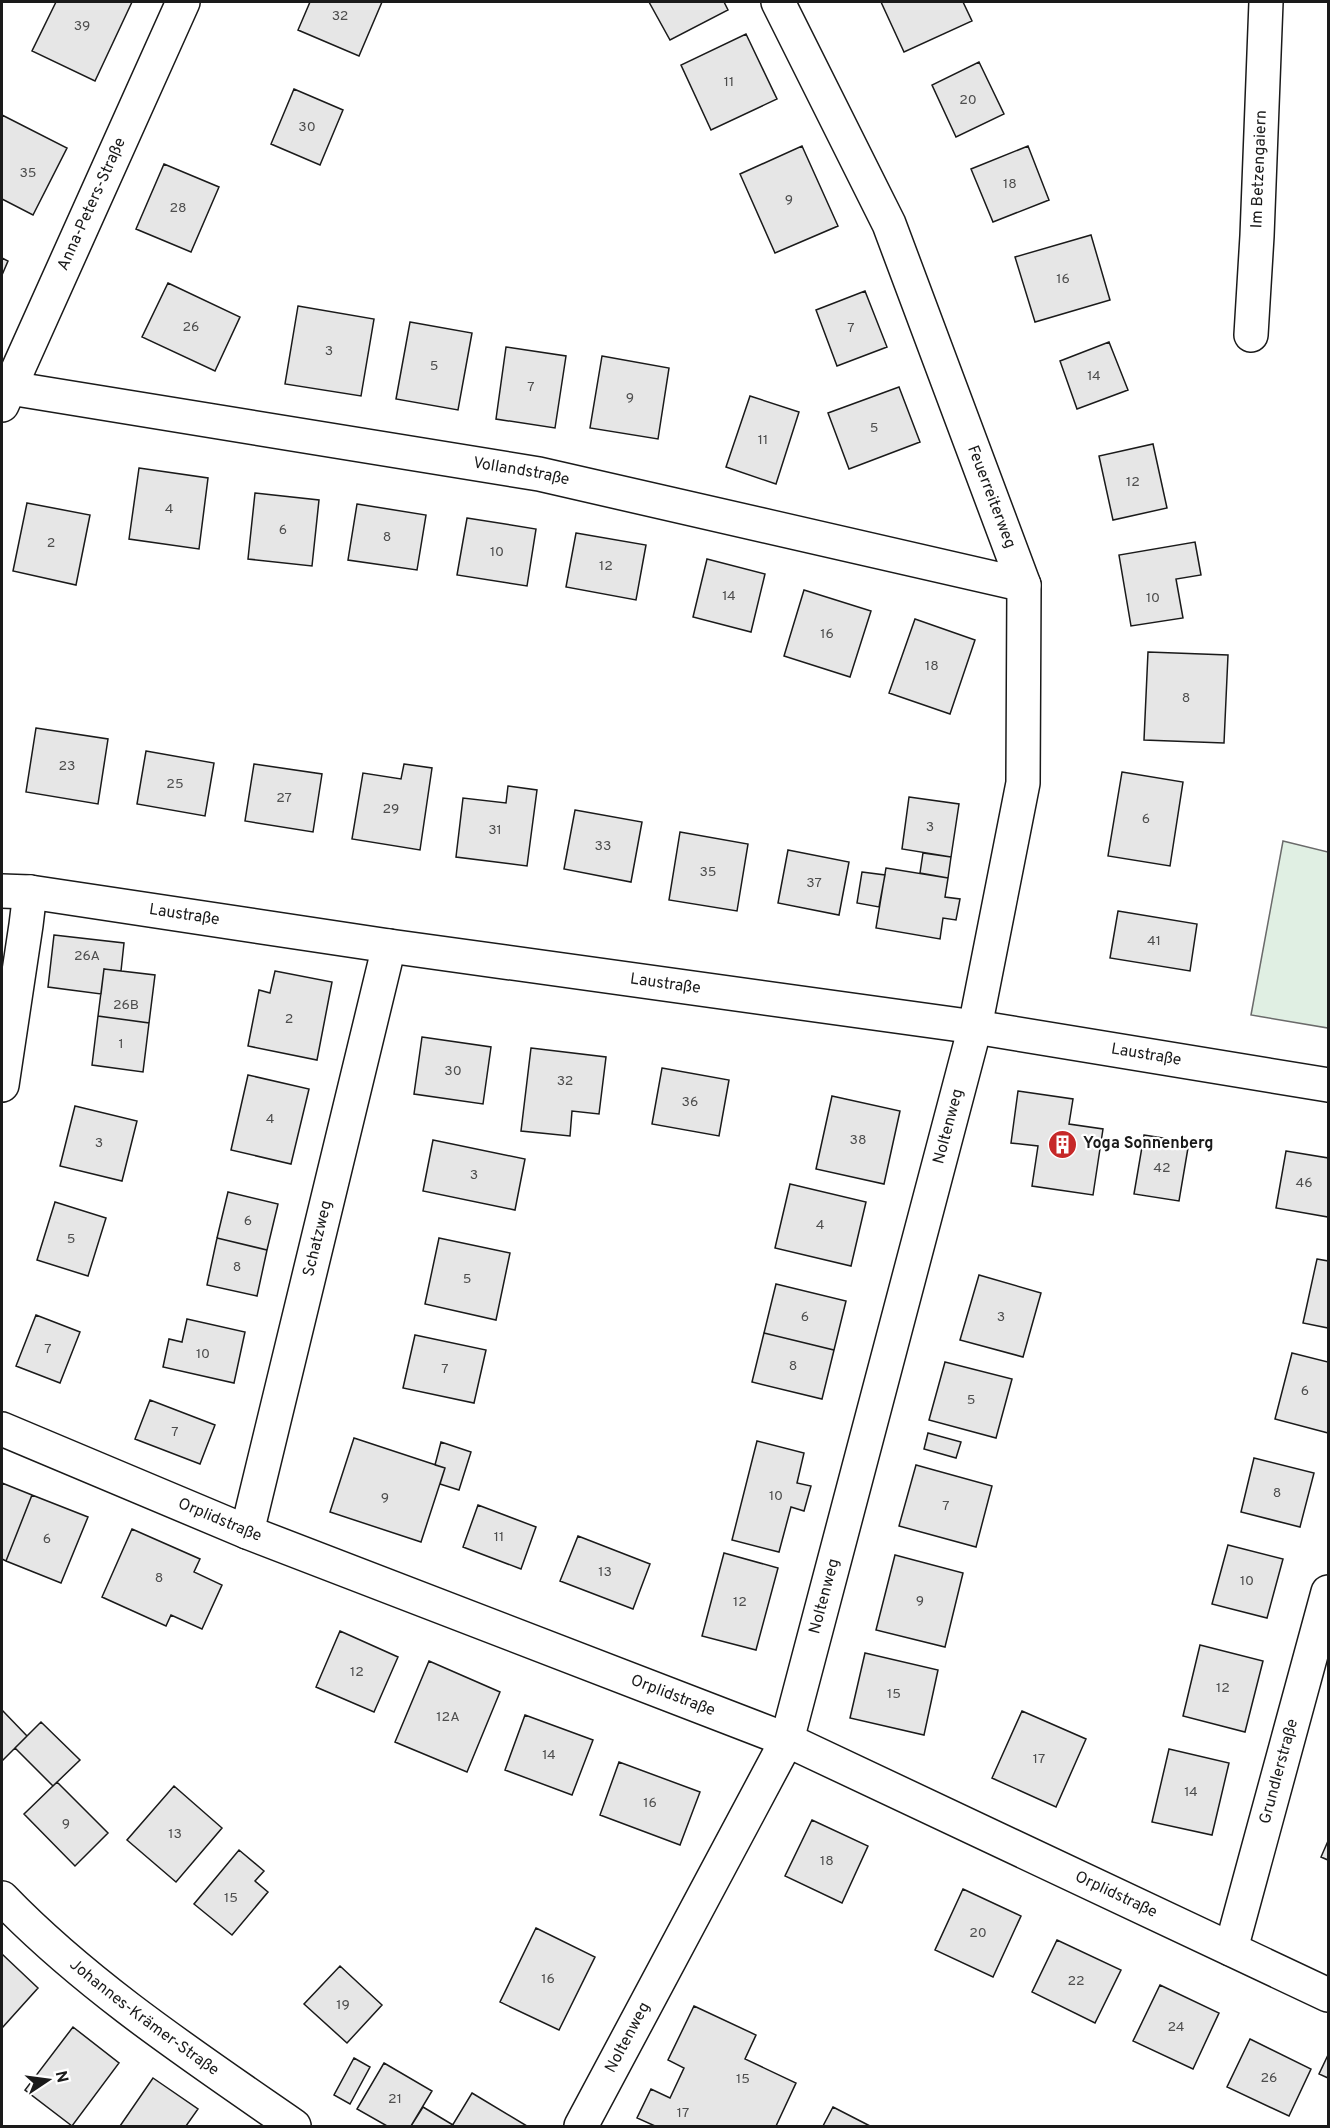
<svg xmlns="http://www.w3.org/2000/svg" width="1330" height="2128" font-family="Overpass,sans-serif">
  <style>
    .green { fill: #e0efe3; stroke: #6a6a6a; stroke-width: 1.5 }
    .building { fill: #e6e6e6; stroke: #1a1a1a; stroke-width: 1.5 }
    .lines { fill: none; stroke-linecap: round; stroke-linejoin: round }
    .minor-casing { stroke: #1a1a1a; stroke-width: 36 }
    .minor { stroke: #fff; stroke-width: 33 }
    .labels { text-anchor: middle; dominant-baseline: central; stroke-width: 4.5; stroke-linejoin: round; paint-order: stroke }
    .number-label { font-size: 14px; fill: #4d4d4d }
    .street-label { font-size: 16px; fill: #1a1a1a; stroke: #fff }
    .poi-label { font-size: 16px; font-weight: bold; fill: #1a1a1a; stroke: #fff; text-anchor: start }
  </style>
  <rect width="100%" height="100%" fill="#fff"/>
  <path class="green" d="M1283 841 1328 852V1028L1251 1015Z"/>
  <path class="building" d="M56 2H132L95 81 32 51Z
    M310 2H382L359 56 298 30Z
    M649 2H724L728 10 670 40Z
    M881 2H963L972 21 904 52Z
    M746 34 777 99 711 130 681 65Z
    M979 62 1004 114 956 137 932 85Z
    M294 89 343 110 320 165 271 144Z
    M2 115 67 148 33 215 2 199Z
    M802 146 838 226 775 253 740 174Z
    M1028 146 1049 200 993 222 971 169Z
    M164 164 219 187 191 252 136 229Z
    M1091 235 1110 300 1035 322 1015 257Z
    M2 258 8 261 2 275Z
    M168 283 240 317 215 371 142 337Z
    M865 291 887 347 837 366 816 310Z
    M298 306 374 319 361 396 285 384Z
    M410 322 472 333 458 410 396 399Z
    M1109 342 1128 390 1077 409 1060 361Z
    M506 347 566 356 555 428 496 419Z
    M602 356 669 368 658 439 590 428Z
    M899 387 920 442 849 469 828 413Z
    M750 396 799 412 776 484 726 467Z
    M1153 444 1167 508 1113 520 1099 456Z
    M139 468 208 478 199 549 129 539Z
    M255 493 319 500 312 566 248 559Z
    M27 503 90 515 76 585 13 571Z
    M357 504 426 515 417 570 348 560Z
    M467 518 536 529 527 586 457 575Z
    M576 533 646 545 636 600 566 587Z
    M1195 542 1201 575 1176 579 1183 618 1131 626 1119 555Z
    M707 559 765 574 751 632 693 617Z
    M804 590 871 611 850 677 784 656Z
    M915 619 975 640 950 714 889 693Z
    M1148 652 1228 655 1224 743 1144 740Z
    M36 728 108 739 98 804 26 792Z
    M146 751 214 763 205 816 137 804Z
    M254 764 322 774 313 832 245 821Z
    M404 764 432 768 420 850 352 839 363 773 401 779Z
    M1122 772 1183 782 1170 866 1108 856Z
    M508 786 537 790 527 866 456 857 463 798 506 803Z
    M909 797 959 804 951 857 902 849Z
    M575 810 642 822 631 882 564 869Z
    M680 832 748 844 737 911 669 900Z
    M788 850 849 862 839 915 778 903Z
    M923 853 951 857 948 878 920 873Z
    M886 868 948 878 945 897 960 899 956 920 943 918 940 939 876 928Z
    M862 872 885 875 879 907 857 903Z
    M1118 911 1197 924 1190 971 1110 958Z
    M54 935 124 943 121 971 104 969 101 994 48 987Z
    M104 969 155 975 149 1023 98 1016Z
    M275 971 332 982 317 1060 248 1046 259 990 270 993Z
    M98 1016 149 1023 143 1072 92 1065Z
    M422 1037 491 1047 483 1104 414 1094Z
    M531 1048 606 1057 599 1114 572 1111 570 1136 521 1131Z
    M662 1068 729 1080 719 1136 652 1124Z
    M248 1075 309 1089 291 1164 231 1150Z
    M1018 1091 1073 1099 1069 1124 1103 1129 1093 1195 1032 1186 1038 1146 1011 1143Z
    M832 1096 900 1111 884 1184 816 1169Z
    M75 1106 137 1121 122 1181 60 1166Z
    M1144 1135 1189 1142 1179 1201 1134 1194Z
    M433 1140 525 1159 515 1210 423 1191Z
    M1286 1151 1328 1158V1217L1276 1208Z
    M790 1184 866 1202 851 1266 775 1248Z
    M228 1192 278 1204 267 1250 217 1238Z
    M55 1202 106 1218 88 1276 37 1260Z
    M217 1238 267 1250 257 1296 207 1285Z
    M439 1238 510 1253 496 1320 425 1304Z
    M1317 1259 1328 1261V1328L1303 1323Z
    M979 1275 1041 1293 1023 1357 960 1340Z
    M776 1284 846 1301 834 1350 764 1333Z
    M36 1315 80 1332 60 1383 16 1366Z
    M187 1319 245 1332 234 1383 163 1367 169 1339 182 1342Z
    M764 1333 834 1350 822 1399 752 1382Z
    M415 1335 486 1350 474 1403 403 1388Z
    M1292 1353 1328 1362V1433L1275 1419Z
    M945 1362 1012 1379 996 1438 929 1420Z
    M150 1400 215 1425 200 1464 135 1439Z
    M928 1433 961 1442 956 1458 924 1449Z
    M354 1438 445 1468 421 1542 330 1512Z
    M757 1441 804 1453 797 1483 811 1486 804 1511 791 1507 779 1552 732 1540Z
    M441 1442 471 1452 459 1490 440 1484 445 1468 435 1465Z
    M1254 1458 1314 1473 1300 1527 1241 1512Z
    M916 1465 992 1486 976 1547 899 1526Z
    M2 1483 32 1495 6 1561 2 1559Z
    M32 1495 88 1517 61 1583 6 1561Z
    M478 1505 536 1527 521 1569 463 1547Z
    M132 1529 200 1559 194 1572 222 1585 202 1629 171 1615 166 1626 102 1597Z
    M578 1536 650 1564 633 1609 560 1581Z
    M1228 1545 1283 1559 1267 1618 1212 1604Z
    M724 1553 778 1568 756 1650 702 1636Z
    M895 1555 963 1573 945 1647 876 1630Z
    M340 1631 398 1657 374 1712 316 1687Z
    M1200 1645 1263 1661 1245 1732 1183 1716Z
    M865 1653 938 1670 924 1735 850 1718Z
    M429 1661 500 1692 467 1772 395 1742Z
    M2 1710 27 1736 2 1761Z
    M1022 1711 1086 1739 1056 1807 992 1778Z
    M525 1715 593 1740 572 1795 505 1770Z
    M41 1722 80 1760 53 1786 15 1748Z
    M1169 1749 1229 1763 1212 1835 1152 1822Z
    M619 1762 700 1792 680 1845 600 1815Z
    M57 1782 108 1833 75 1866 24 1814Z
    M174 1786 222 1828 176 1882 127 1840Z
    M812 1820 868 1846 842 1903 785 1876Z
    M1328 1841V1860L1321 1857Z
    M239 1850 264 1871 255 1881 268 1892 232 1935 194 1904Z
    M963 1889 1021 1916 993 1977 935 1950Z
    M536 1928 595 1957 559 2030 500 2002Z
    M1057 1940 1121 1970 1095 2023 1032 1992Z
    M2 1954 38 1988 2 2028Z
    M340 1966 382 2005 347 2043 304 2004Z
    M1160 1985 1219 2013 1193 2069 1133 2041Z
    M694 2006 756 2035 745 2059 796 2083 776 2126H655L637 2118 651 2089 670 2098 684 2068 668 2060Z
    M73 2027 119 2063 72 2126 25 2090Z
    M1250 2039 1311 2069 1289 2116 1227 2087Z
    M1328 2055V2078L1319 2074Z
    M354 2058 370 2067 350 2104 334 2095Z
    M384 2063 432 2091 411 2126H387L357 2109Z
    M153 2078 198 2109 186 2126H120Z
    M472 2093 527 2126H452Z
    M423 2107 453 2125 452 2126H411Z
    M833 2107 870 2126H823Z"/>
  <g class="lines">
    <defs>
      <g id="minor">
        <path id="s1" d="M1251 335 1257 236 1266 2"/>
        <path id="s2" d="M10 388 539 474 1024 585"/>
        <path id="s3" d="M2 405 183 2"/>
        <path id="s4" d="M2 891 30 892 389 946 975 1027 1328 1085"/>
        <path d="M2 1085 26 925 30 892"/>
        <path id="s5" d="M2 1429 247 1532 787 1740 1328 1995"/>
        <path id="s6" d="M247 1532 389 946"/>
        <path id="s7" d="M2 1898C87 1986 193 2056 294 2126"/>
        <path id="s8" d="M1231 1949 1328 1592"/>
        <path id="s9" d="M581 2126 787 1740 975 1027 1023 783 1024 585 889 224 778 2"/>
      </g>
    </defs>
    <use href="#minor" class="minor-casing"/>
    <use href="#minor" class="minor"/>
  </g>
  <defs>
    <symbol id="building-disc" viewBox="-11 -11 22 22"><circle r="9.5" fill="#c62828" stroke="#fff"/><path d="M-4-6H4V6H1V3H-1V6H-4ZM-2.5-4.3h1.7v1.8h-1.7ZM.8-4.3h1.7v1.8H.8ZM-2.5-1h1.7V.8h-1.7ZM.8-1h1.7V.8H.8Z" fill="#fff"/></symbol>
  </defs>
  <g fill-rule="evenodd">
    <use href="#building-disc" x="1046" y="1128" width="33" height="33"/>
  </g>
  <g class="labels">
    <g class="number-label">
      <text x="340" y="16">32</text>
      <text x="82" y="26">39</text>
      <text x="729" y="82">11</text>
      <text x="968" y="100">20</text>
      <text x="307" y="127">30</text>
      <text x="28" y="173">35</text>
      <text x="1010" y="184">18</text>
      <text x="789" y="200">9</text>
      <text x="178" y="208">28</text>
      <text x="1063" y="279">16</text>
      <text x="191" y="327">26</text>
      <text x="851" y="328">7</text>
      <text x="329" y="351">3</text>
      <text x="434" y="366">5</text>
      <text x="1094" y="376">14</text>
      <text x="531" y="387">7</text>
      <text x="630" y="398">9</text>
      <text x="874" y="428">5</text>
      <text x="763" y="440">11</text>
      <text x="1133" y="482">12</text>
      <text x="169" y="509">4</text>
      <text x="283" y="530">6</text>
      <text x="387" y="537">8</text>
      <text x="51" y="543">2</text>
      <text x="497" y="552">10</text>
      <text x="606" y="566">12</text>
      <text x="729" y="596">14</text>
      <text x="1153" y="598">10</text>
      <text x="827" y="634">16</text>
      <text x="932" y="666">18</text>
      <text x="1186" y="698">8</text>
      <text x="67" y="766">23</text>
      <text x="175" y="784">25</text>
      <text x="284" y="798">27</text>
      <text x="391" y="809">29</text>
      <text x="1146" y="819">6</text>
      <text x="930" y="827">3</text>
      <text x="495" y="830">31</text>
      <text x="603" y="846">33</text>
      <text x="708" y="872">35</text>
      <text x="814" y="883">37</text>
      <text x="1154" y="941">41</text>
      <text x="87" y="956">26A</text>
      <text x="126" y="1005">26B</text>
      <text x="289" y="1019">2</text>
      <text x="121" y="1044">1</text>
      <text x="453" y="1071">30</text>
      <text x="565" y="1081">32</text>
      <text x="690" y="1102">36</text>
      <text x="270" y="1119">4</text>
      <text x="858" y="1140">38</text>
      <text x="99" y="1143">3</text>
      <text x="1162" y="1168">42</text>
      <text x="474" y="1175">3</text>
      <text x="1304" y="1183">46</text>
      <text x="248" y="1221">6</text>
      <text x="820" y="1225">4</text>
      <text x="71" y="1239">5</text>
      <text x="237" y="1267">8</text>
      <text x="467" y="1279">5</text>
      <text x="805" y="1317">6</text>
      <text x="1001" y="1317">3</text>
      <text x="48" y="1349">7</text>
      <text x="203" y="1354">10</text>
      <text x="793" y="1366">8</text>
      <text x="445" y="1369">7</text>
      <text x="1305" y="1391">6</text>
      <text x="971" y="1400">5</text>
      <text x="175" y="1432">7</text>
      <text x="1277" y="1493">8</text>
      <text x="776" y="1496">10</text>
      <text x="385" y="1498">9</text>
      <text x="946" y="1506">7</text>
      <text x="499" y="1537">11</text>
      <text x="47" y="1539">6</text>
      <text x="605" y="1572">13</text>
      <text x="159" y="1578">8</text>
      <text x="1247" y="1581">10</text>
      <text x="920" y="1601">9</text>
      <text x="740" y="1602">12</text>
      <text x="357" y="1672">12</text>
      <text x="1223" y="1688">12</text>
      <text x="894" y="1694">15</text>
      <text x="448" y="1717">12A</text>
      <text x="549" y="1755">14</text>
      <text x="1039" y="1759">17</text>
      <text x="1191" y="1792">14</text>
      <text x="650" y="1803">16</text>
      <text x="66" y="1824">9</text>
      <text x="175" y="1834">13</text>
      <text x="827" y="1861">18</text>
      <text x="231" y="1898">15</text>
      <text x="978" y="1933">20</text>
      <text x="548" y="1979">16</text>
      <text x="1076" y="1981">22</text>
      <text x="343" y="2005">19</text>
      <text x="1176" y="2027">24</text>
      <text x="1269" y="2078">26</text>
      <text x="743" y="2079">15</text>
      <text x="395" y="2099">21</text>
      <text x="683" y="2113">17</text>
    </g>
    <g class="street-label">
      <text stroke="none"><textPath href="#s1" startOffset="166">Im Betzengaiern</textPath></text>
      <text stroke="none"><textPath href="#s3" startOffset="220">Anna-Peters-Straße</textPath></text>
      <text stroke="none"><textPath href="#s2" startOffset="518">Vollandstraße</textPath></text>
      <text transform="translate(991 497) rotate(69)">Feuerreiterweg</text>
      <text stroke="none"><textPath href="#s4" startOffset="184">Laustraße</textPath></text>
      <text stroke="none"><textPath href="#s4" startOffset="670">Laustraße</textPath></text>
      <text stroke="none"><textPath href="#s4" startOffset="1156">Laustraße</textPath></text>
      <text stroke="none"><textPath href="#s9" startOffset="1072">Noltenweg</textPath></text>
      <text stroke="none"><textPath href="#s6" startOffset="302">Schatzweg</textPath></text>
      <text stroke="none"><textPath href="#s5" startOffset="236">Orplidstraße</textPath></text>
      <text stroke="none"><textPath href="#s9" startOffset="586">Noltenweg</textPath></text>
      <text stroke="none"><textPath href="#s5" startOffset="722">Orplidstraße</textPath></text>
      <text stroke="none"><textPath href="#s8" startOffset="184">Grundlerstraße</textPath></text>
      <text stroke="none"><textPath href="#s5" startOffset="1208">Orplidstraße</textPath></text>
      <text stroke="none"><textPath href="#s7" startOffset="186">Johannes-Krämer-Straße</textPath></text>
      <text stroke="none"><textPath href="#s9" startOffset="100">Noltenweg</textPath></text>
    </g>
    <g class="poi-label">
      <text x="1083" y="1144">Yoga Sonnenberg</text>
    </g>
  </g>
  <rect width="1330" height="2128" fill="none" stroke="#1a1a1a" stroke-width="6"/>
  <g transform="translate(48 2080) rotate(77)" stroke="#ffffff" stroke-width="4.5" paint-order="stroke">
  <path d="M0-4.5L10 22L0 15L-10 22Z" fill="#1a1a1a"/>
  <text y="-9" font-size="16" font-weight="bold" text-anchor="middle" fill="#1a1a1a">N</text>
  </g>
</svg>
